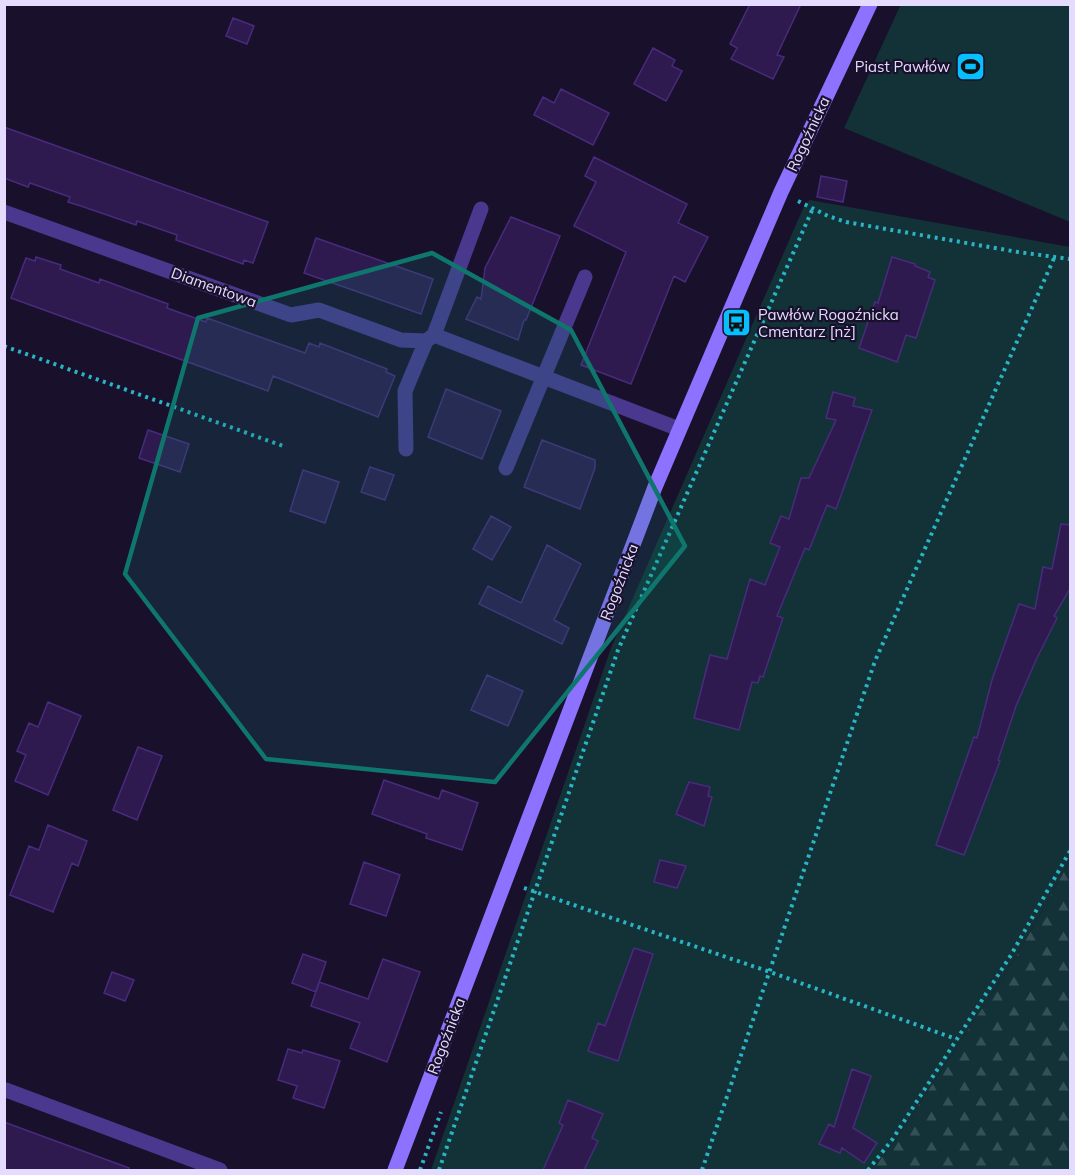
<svg xmlns="http://www.w3.org/2000/svg" width="1075" height="1175" font-family="Mulish,sans-serif">
  <style>
    .green { fill: #123237 }
    .forest { fill: url(#forest-firs) }
    .building { fill: #2e1a4f; stroke: #482b7c; stroke-width: 1.5 }
    .lines { fill: none; stroke-linecap: round; stroke-linejoin: round }
    .path { stroke: #29b5c5; stroke-width: 4; stroke-dasharray: 3 4.5; stroke-linecap: butt }
    .lane { stroke: #49388e; stroke-width: 15 }
    .street { stroke: #49388e; stroke-width: 15 }
    .secondary { stroke: #8d72ff; stroke-width: 15 }
    .marked { fill: #0f766e; fill-opacity: 0.2; stroke: #0f766e; stroke-width: 4.5; stroke-linejoin: round }
    .labels { text-anchor: middle; dominant-baseline: central; stroke-width: 4.5; stroke-linejoin: round; paint-order: stroke }
    .poi-label { font-size: 15px; fill: #e5dbff; stroke: #19102c; text-anchor: end }
    .street-label { font-size: 15px; fill: #e5dbff; stroke: #19102c }
  </style>
  <defs>
    <pattern id="forest-firs" width="22" height="20" patternUnits="userSpaceOnUse" patternTransform="scale(1.5)"><rect width="22" height="20" fill="#123237"/><path d="M5 1l3.5 6h-7zM16 11l3.5 6h-7z" fill="#344f55"/></pattern>
  </defs>
  <rect width="100%" height="100%" fill="#19102c"/>
  <path class="green" d="M901 4 1070 5V222L844 128Z
    M810 200 1070 247V861L1016 957 895 1141 872 1170H431L611 648 805 204Z"/>
  <path class="forest" d="M1070 861V1170H872L895 1141 1016 957Z"/>
  <path class="building" d="M750 4H801L777 55 784 57 773 79 731 59 737 48 730 44Z
    M233 18 254 26 247 44 226 36Z
    M653 48 675 60 672 66 682 71 666 101 634 84Z
    M561 89 609 113 593 145 534 115 543 97 554 103Z
    M4 127 268 222 253 263 244 260 243 264 176 240 177 235 137 221 136 225 81 206 68 202 70 197 30 183 28 187 4 178Z
    M594 157 687 204 678 223 708 237 685 282 674 276 631 384 581 365 626 252 574 226 596 182 585 176Z
    M821 176 847 181 843 202 817 197Z
    M511 217 560 236 526 320H524L518 340 466 319 477 297 481 299 485 268Z
    M316 238 433 279 421 314 304 273Z
    M36 257 61 265 60 269 99 283 100 279 168 304 167 308 206 322 207 318 305 353 309 343 319 347 320 343 387 369 386 372 395 376 378 417 273 376 268 391 11 298 26 258 35 261Z
    M892 257 915 264V266L930 272 928 277 935 280 916 338 906 335 897 362 859 348 875 302 878 303Z
    M446 389 501 411 482 459 428 437Z
    M833 392 855 398 853 406 872 410 836 509 827 505 809 550 805 548 777 616 783 618 763 677 760 676 758 683 752 682 739 730 694 718 710 655 727 659 750 579 765 585 780 547 770 543 781 516 789 519 801 478H809L836 420 826 418Z
    M148 430 189 444 180 472 139 458Z
    M542 440 595 460V468L580 509 524 487Z
    M370 467 394 475 385 500 361 492Z
    M303 470 339 482 325 523 290 511Z
    M491 516 511 527 492 560 473 549Z
    M1061 524 1071 525V587L1054 616 1057 618 1036 660 1016 706 998 760 1000 761 964 855 936 845 974 737 977 738 992 680 1019 604 1035 609 1043 567 1052 569Z
    M547 545 581 564 554 620 569 628 562 644 479 604 488 586 521 603Z
    M487 675 523 691 508 726 471 710Z
    M48 702 81 716 48 795 15 781 26 755 17 751 29 723 38 727Z
    M138 747 162 756 137 820 113 810Z
    M384 780 439 799 442 790 478 803 462 850 426 838 427 834 372 814Z
    M689 782 710 787 708 796 712 797 704 826 676 814Z
    M48 825 87 841 78 866 72 863 53 912 10 895 29 846 39 850Z
    M660 860 686 866 677 888 654 882Z
    M364 862 400 875 386 916 350 904Z
    M634 948 653 954 618 1061 588 1051 598 1023 605 1026Z
    M303 954 326 962 316 992 292 983Z
    M383 959 420 972 387 1062 350 1048 360 1023 311 1006 319 982 368 999Z
    M112 972 134 980 125 1001 104 993Z
    M288 1049 302 1053 303 1050 340 1061 324 1108 293 1098 297 1086 278 1080Z
    M852 1069 871 1076 853 1128 877 1143 864 1163 842 1148 840 1153 819 1144 829 1124 834 1127Z
    M568 1100 603 1114 592 1138 598 1141 584 1170H543L563 1125 559 1123Z
    M4 1122 129 1168 128 1170H4Z"/>
  <g class="lines">
    <path class="path" d="M798 201 828 216 846 222 1018 252 1070 259
      M4 346 286 447
      M524 888 770 972 956 1039
      M420 1170 441 1112
      M439 1170 618 650 813 208
      M702 1170 875 661 1055 256
      M868 1170 892 1140 1011 955 1070 851"/>
    <path class="lane" d="M506 468 585 277
      M6 1090 220 1170"/>
    <path class="street" d="M481 209 434 335 679 429
      M4 212 291 315 319 310 401 340 426 341 434 335
      M406 449 405 391 426 341"/>
    <path class="secondary" d="M395 1170 655 487 781 192 870 4"/>
  </g>
  <path class="marked" d="M432 253 571 330 685 546 495 782 266 759 125 574 198 318Z"/>
  <defs>
    <symbol id="stadium-square" viewBox="-11 -11 22 22"><rect x="-9" y="-9" width="18" height="18" rx="4" fill="#07beff" stroke="#19102c"/><path d="M0-5a6.5 5 0 1 0 0 10a6.5 5 0 1 0 0-10ZM-3.5-1.8h7v3.6h-7Z" fill="#111"/></symbol>
    <symbol id="bus-square" viewBox="-11 -11 22 22"><rect x="-9" y="-9" width="18" height="18" rx="4" fill="#07beff" stroke="#19102c"/><path d="M-5-6H5V4H4V6H2V4H-2V6H-4V4H-5ZM-3.5-4V0h7V-4ZM-3.5 1.2v1.5H-2V1.2ZM2 1.2v1.5H3.5V1.2Z" fill="#111"/></symbol>
  </defs>
  <g fill-rule="evenodd">
    <use href="#stadium-square" x="954" y="50" width="33" height="33"/>
    <use href="#bus-square" x="720" y="306" width="33" height="33"/>
  </g>
  <g class="labels">
    <g class="poi-label">
      <text x="950" y="66">Piast Pawłów</text>
      <text x="758" y="314" text-anchor="start">Pawłów Rogoźnicka<tspan x="758" dy="17">Cmentarz [nż]</tspan></text>
    </g>
    <g class="street-label">
      <text transform="translate(808 134) rotate(-65)">Rogoźnicka</text>
      <text transform="translate(214 287) rotate(20)">Diamentowa</text>
      <text transform="translate(619 582) rotate(-69)">Rogoźnicka</text>
      <text transform="translate(446 1036) rotate(-69)">Rogoźnicka</text>
    </g>
  </g>
  <rect width="1075" height="1175" fill="none" stroke="#e5dbff" stroke-width="12"/>
</svg>
